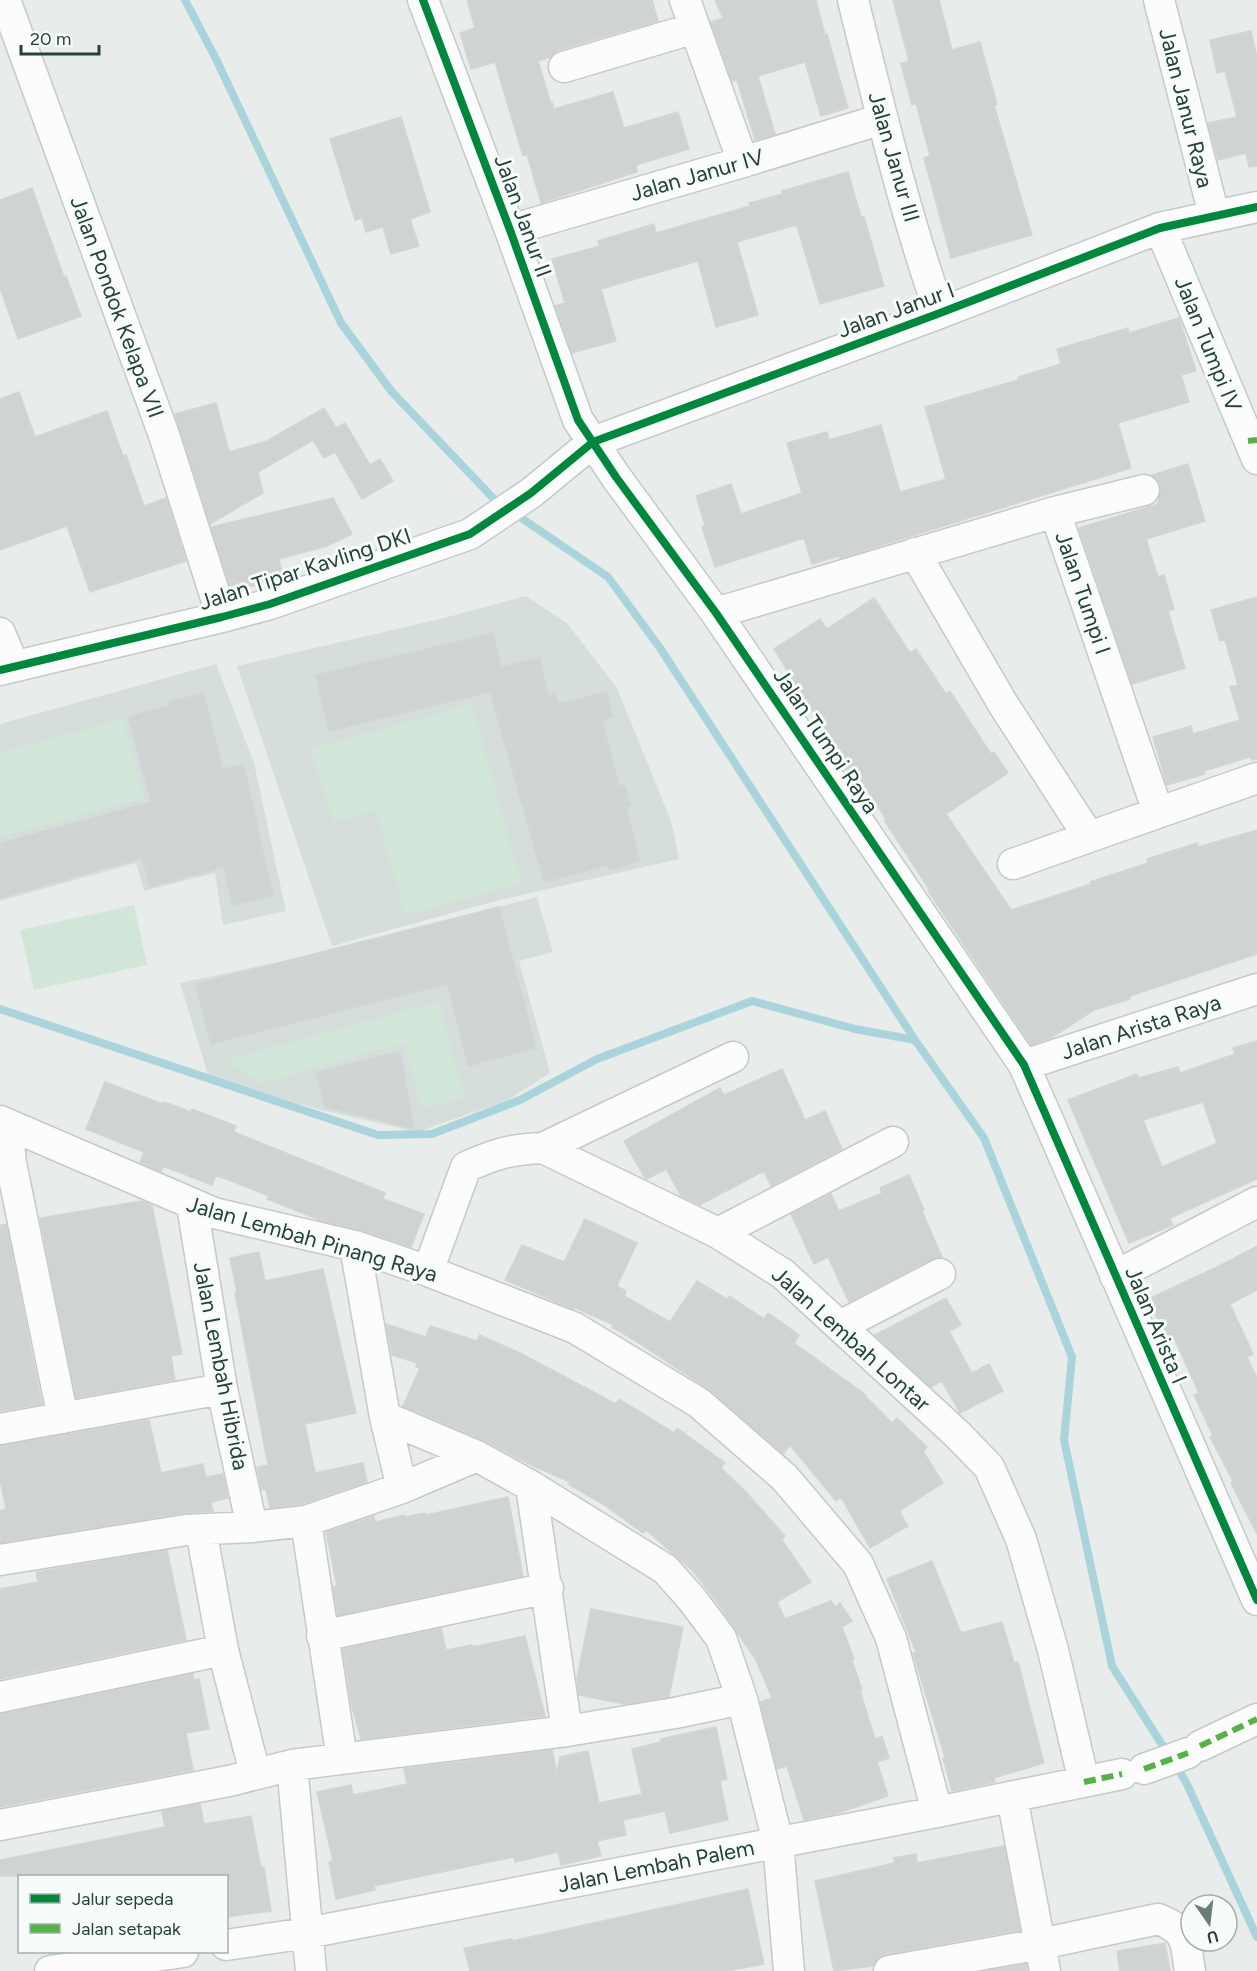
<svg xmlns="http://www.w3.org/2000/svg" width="1257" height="1971" font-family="Figtree,sans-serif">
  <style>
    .built { fill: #d6dedb }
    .green { fill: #d1e6d8 }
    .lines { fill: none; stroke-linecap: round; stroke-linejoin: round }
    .stream { stroke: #a9d4db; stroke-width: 8 }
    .building { fill: #cfd4d2; stroke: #d1d6d4; stroke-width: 1.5; fill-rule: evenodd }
    .street-casing { stroke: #c5cac8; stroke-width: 33 }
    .street { stroke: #fcfcfc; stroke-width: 30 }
    .quiet { stroke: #55b346; stroke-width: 6; stroke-dasharray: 12 6; stroke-linecap: butt }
    .cycleway-casing { stroke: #f7fbf9; stroke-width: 11 }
    .cycleway { stroke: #00873e; stroke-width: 8 }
    .labels { text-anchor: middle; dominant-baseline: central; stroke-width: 6; stroke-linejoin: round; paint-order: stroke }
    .street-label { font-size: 22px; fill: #24423a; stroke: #f7fbf9 }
  </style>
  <rect width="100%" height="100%" fill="#e8edeb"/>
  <path class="built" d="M526 596 567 623 617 688 671 821 679 859 496 901 332 946 237 666 444 618Z
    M216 664 254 763 286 911 223 925 215 873 144 891 136 863 0 901V724Z
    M537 897 553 952 519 961 550 1073 506 1101 417 1132 321 1110 209 1078 180 983 335 950Z"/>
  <path class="green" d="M472 704 521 883 405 915 376 810 333 822 311 749Z
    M123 719 144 798 0 837V753Z
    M134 905 147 965 34 990 20 930Z
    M439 1002 464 1097 422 1109 404 1043 261 1083 224 1060Z"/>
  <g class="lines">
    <path class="stream" d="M185 0 216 59 341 323 392 392 494 499 502 504
      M514 513 608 577 660 648 915 1040
      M0 1009 378 1135 432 1134 520 1100 597 1059 752 1001 855 1029 915 1040 984 1138 1072 1357 1064 1440 1112 1666 1168 1754
      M1175 1764 1186 1782 1257 1937"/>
  </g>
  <path class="building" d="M467 0H652L658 21 559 50 550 57 538 61 551 104 552 103 554 109 613 92 624 128 678 112 689 149 636 165 637 172 541 203 527 154 523 156 495 62 471 69 460 33 475 28Z
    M715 0H816L825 35 827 34 848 108 821 116 805 62 758 76 775 134 755 140 737 80 732 81 711 22 723 18Z
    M893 0H939L952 50 980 42 997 104 994 105 1032 235 951 258 924 158 930 156 916 103 912 105 901 64 909 61Z
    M1251 31 1257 57V166L1249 167 1246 153 1218 160 1208 123 1237 117 1225 71 1217 73 1210 40Z
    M401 117 430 212 410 219 419 246 391 254 383 227 366 232 362 218 355 220 330 139Z
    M848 172 861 217H864L884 286 820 304 797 226H792L737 242 758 315 716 327 698 261 601 289 616 341 572 353 555 306 565 303 552 259 600 246 598 241 654 224 656 233 750 206 749 203 783 194 782 191Z
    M32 188 64 277 66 276 81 316 18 339 0 288V200Z
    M1179 318 1196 371 1181 375 1189 402 1118 423 1131 468 840 558 839 556 812 564 804 538 715 567 702 527 705 525 696 496 731 484 741 514 802 493 787 443 827 432 829 440 881 425 900 492 946 479 925 407 1018 380V377L1061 364 1057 349 1128 328 1129 333Z
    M19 392 35 437 107 411 123 456 126 455 144 506 166 498 186 561 90 592 67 526 0 550V399Z
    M216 403 229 452 267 441 324 408 336 428 345 423 370 465 380 459 393 481 362 499 335 452 324 458 313 440 258 472 263 493 210 524 175 414Z
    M1188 464 1205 521 1146 539 1158 577 1164 575 1174 609 1168 611 1185 668 1132 684 1079 528 1158 504 1161 486 1157 479 1152 475Z
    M333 498 352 534 327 546 279 559 283 577 232 592 211 527Z
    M1257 597V759L1252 760 1250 757 1204 771 1205 774 1167 785 1153 737 1191 726 1193 734 1240 720 1230 687 1238 685 1225 640 1220 641 1211 610Z
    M874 598 910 653 916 649 946 694 950 691 991 754 994 752 1008 773 946 814 1011 910 1091 884 1090 882 1148 863 1147 859 1197 843 1198 847 1257 830V954L1130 996V999L1094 1010 1051 1038 1031 1045 928 891 929 889 884 820 886 819 856 773 850 777 821 733 825 731 774 649 820 619 827 629Z
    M493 633 501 667 540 658 548 696 555 694 558 704 607 692 613 717 602 720 619 786 625 785 631 806 626 807 640 861 609 870 608 865 544 882 490 692 329 731 316 675Z
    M204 693 223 769 244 765 273 896 232 905 224 867 150 887 142 858 0 898V843L151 802 128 717 170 706 169 702Z
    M499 907 536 1048 468 1066 447 984 211 1044 195 984Z
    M1257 1041V1179L1170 1218 1173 1225 1129 1243 1068 1100 1137 1074 1138 1078 1178 1067 1180 1073 1235 1054 1233 1048ZM1203 1102 1217 1143 1162 1167 1143 1120Z
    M400 1051 414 1129 325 1107 316 1072Z
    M782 1069 805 1120 825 1111 842 1149 771 1186 764 1171 700 1205 681 1196 666 1169 647 1179 645 1178 624 1141 720 1088 724 1095Z
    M105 1082 163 1104 164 1102 191 1112 192 1109 236 1126 234 1132 385 1193 383 1199 424 1214 411 1247 360 1230 322 1221 267 1199 269 1196 216 1175 212 1185 163 1166 161 1172 140 1162 144 1152 86 1129Z
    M909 1175 924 1210 922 1211 942 1257 932 1259 849 1302 828 1257 814 1264 791 1214 831 1194 839 1211 882 1193 880 1188Z
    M141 1201 152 1205 182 1354 171 1356 175 1380 76 1398 40 1218Z
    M585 1219 637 1243 617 1286 626 1291 624 1296 670 1322 697 1281 727 1299 729 1296 764 1319 768 1313 799 1335 794 1343 866 1395 865 1396 892 1423 897 1418 927 1447 923 1451 943 1483 899 1511 908 1526 870 1548 841 1497 836 1501 790 1445 783 1454 710 1390 639 1343 612 1327 614 1325 573 1307V1309L505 1280 522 1245 564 1262Z
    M6 1224 42 1404 0 1411V1225Z
    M1257 1246V1290L1230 1304 1253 1354 1247 1357 1257 1378V1534L1231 1483 1233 1481 1210 1437 1213 1436 1194 1395 1199 1393 1173 1336 1167 1339 1148 1299 1221 1265Z
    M259 1252 265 1281 323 1269 356 1413 305 1424 315 1473 363 1463 367 1482 302 1504 270 1508 266 1489 262 1490 257 1467 268 1465 235 1293H237L230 1258Z
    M946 1298 961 1325 949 1331 972 1373 989 1364 1003 1391 960 1413 942 1381 931 1387 903 1361 900 1356 898 1357 875 1335Z
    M386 1324 426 1337 430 1326 477 1341 480 1335 520 1353 616 1404 619 1399 674 1433 677 1428 725 1463 721 1468 746 1492 785 1536 782 1540 811 1582 777 1602 785 1619 831 1601 835 1607 840 1603 852 1621 842 1627 854 1659 852 1660 862 1690 860 1691 875 1739 882 1736 889 1758 877 1762 888 1796 838 1813 804 1820 787 1766 777 1769 760 1702 772 1698 756 1660 719 1605 694 1572 646 1530 643 1533 603 1504 568 1484 572 1483 525 1462 484 1440 403 1406 420 1368 416 1367 417 1363 392 1355Z
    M149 1420 161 1473 203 1464 206 1477 223 1474 228 1498 211 1502 213 1511 183 1513 0 1543V1511L6 1509 0 1480V1446Z
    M508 1497 523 1576 338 1615 333 1587 337 1586 326 1532 374 1516 375 1522 404 1515 405 1517 425 1513 426 1515Z
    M167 1550 186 1640 0 1679V1589L38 1582 36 1572Z
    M932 1561 961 1633 1002 1622 1014 1663 1018 1662 1044 1763 994 1778 995 1782 952 1791 943 1758 945 1757 913 1653 916 1652 887 1579Z
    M591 1609 683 1627 669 1697 624 1704 579 1695 577 1678Z
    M441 1628 446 1650 472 1645V1647L525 1636 545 1716 361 1739 352 1707 343 1649Z
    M193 1674 194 1680 199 1679 209 1729 186 1733 193 1770 0 1807V1714Z
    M716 1727 727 1779 720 1781 728 1820 670 1833 665 1811 623 1820 626 1835 597 1841 601 1856 561 1865 558 1852 515 1862 514 1857 374 1886 375 1890 336 1899 329 1862 333 1861 317 1792 351 1785 353 1795 407 1784 404 1769 552 1750 557 1774 560 1757 588 1751 599 1803 642 1794 632 1749 661 1742 660 1739Z
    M200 1804 204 1824 251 1816 261 1868 264 1867 271 1911 226 1917V1876H0V1860L165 1827 162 1811Z
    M1004 1846 1020 1930 886 1954 878 1958 873 1966 834 1971 815 1881 894 1863V1858L916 1854 917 1863Z
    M748 1889 764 1964 727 1971H470L464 1948 512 1939V1941Z
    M1165 1943 1170 1971H1120L1117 1951Z
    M1026 1964 1027 1971H988Z"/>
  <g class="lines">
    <defs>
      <path id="street" d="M5 0 164 435 222 617
        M423 0 510 230 578 420 616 477 716 613 1024 1065 1257 1600
        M685 0 743 162
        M853 0C879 105 904 211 940 313
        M1159 0 1214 215
        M564 67 695 28
        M1160 228 1257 459
        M510 230 743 162 882 119
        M1055 512 1144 490
        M915 553 1003 704 1089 837 1257 778
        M716 613 1055 512 1158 812
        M0 633 14 666
        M0 670 222 617 270 604 470 534 531 493 593 442 940 313 1160 228 1257 207
        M1013 864 1089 837
        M1024 1065 1257 989
        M0 1121 214 1213 355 1246 428 1271 575 1328 699 1403 784 1477 858 1564 891 1638 937 1812
        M7 1124 11 1163 63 1418
        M543 1148 733 1057
        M192 1205 222 1389 252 1527
        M718 1233 893 1142
        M355 1246 385 1417 402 1488
        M428 1271 466 1167C495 1154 511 1149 543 1148L718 1233 783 1274 957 1434 989 1467 1021 1539 1053 1650 1084 1782
        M1115 1276 1257 1202
        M840 1326 940 1274
        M385 1417 477 1456 531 1486 665 1569 691 1598 721 1638 742 1699 778 1842 789 1971
        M0 1429 222 1389
        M531 1486 567 1731
        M306 1521 342 1759
        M201 1530 223 1650 255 1773
        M0 1560 186 1530 252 1527 306 1521 402 1488 477 1456
        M322 1636 548 1588
        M0 1697 223 1650
        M1200 1746 1257 1719
        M292 1765 311 1971
        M1144 1769 1188 1753
        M1012 1797 1045 1971
        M0 1825 229 1781 292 1765 567 1731 675 1713 742 1699
        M226 1945 307 1933 937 1812 1122 1774
        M50 1971 183 1952
        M889 1971 1041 1944 1158 1919C1189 1931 1185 1942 1190 1971"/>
    </defs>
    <use href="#street" class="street-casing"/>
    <use href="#street" class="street"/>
    <path class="quiet" d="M1248 441 1257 440
      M1200 1746 1257 1719
      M1144 1769 1188 1753
      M1084 1782 1122 1774"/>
    <defs>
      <path id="cycleway" d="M423 0 510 230 578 420 616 477 716 613 1024 1065 1257 1600
        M0 670 222 617 270 604 470 534 531 493 593 442 940 313 1160 228 1257 207"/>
    </defs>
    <use href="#cycleway" class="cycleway-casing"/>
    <use href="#cycleway" class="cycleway"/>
  </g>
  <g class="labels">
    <g class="street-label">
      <text transform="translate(1186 108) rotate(76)">Jalan Janur Raya</text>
      <text transform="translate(894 157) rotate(74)">Jalan Janur III</text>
      <text transform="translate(697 175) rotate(-16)">Jalan Janur IV</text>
      <text transform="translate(523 216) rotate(70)">Jalan Janur II</text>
      <text transform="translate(117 307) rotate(70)">Jalan Pondok Kelapa VII</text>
      <text transform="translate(896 310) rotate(-20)">Jalan Janur I</text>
      <text transform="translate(1208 344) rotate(68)">Jalan Tumpi IV</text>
      <text transform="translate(305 569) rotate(-18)">Jalan Tipar Kavling DKI</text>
      <text transform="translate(1083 593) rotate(71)">Jalan Tumpi I</text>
      <text transform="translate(826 741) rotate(56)">Jalan Tumpi Raya</text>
      <text transform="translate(1141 1027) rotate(-18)">Jalan Arista Raya</text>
      <text transform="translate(312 1239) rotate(16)">Jalan Lembah Pinang Raya</text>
      <text transform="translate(1156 1325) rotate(67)">Jalan Arista I</text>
      <text transform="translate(851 1339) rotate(42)">Jalan Lembah Lontar</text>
      <text transform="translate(221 1366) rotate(79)">Jalan Lembah Hibrida</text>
      <text transform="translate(656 1866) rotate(-11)">Jalan Lembah Palem</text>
    </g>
  </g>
  <rect x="18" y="1875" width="210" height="78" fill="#f7fbf9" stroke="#a3b1ad" stroke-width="1.5"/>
  <rect x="30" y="1894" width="30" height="9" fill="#00873e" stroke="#a3b1ad" stroke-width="1.5"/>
  <text x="72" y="1905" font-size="18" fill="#24423a">Jalur sepeda</text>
  <rect x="30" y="1924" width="30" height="9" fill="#55b346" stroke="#a3b1ad" stroke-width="1.5"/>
  <text x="72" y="1935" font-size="18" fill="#24423a">Jalan setapak</text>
  <g transform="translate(1209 1923) rotate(166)"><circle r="28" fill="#f7fbf9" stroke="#a3b1ad" stroke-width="1.5"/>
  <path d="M0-4.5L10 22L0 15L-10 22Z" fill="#697e78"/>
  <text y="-9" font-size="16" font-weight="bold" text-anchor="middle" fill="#24423a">U</text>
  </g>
  <path d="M21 45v9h78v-9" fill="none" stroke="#24423a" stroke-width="3"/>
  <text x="30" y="45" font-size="18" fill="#24423a" stroke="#f7fbf9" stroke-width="4.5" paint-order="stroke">20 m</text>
</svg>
